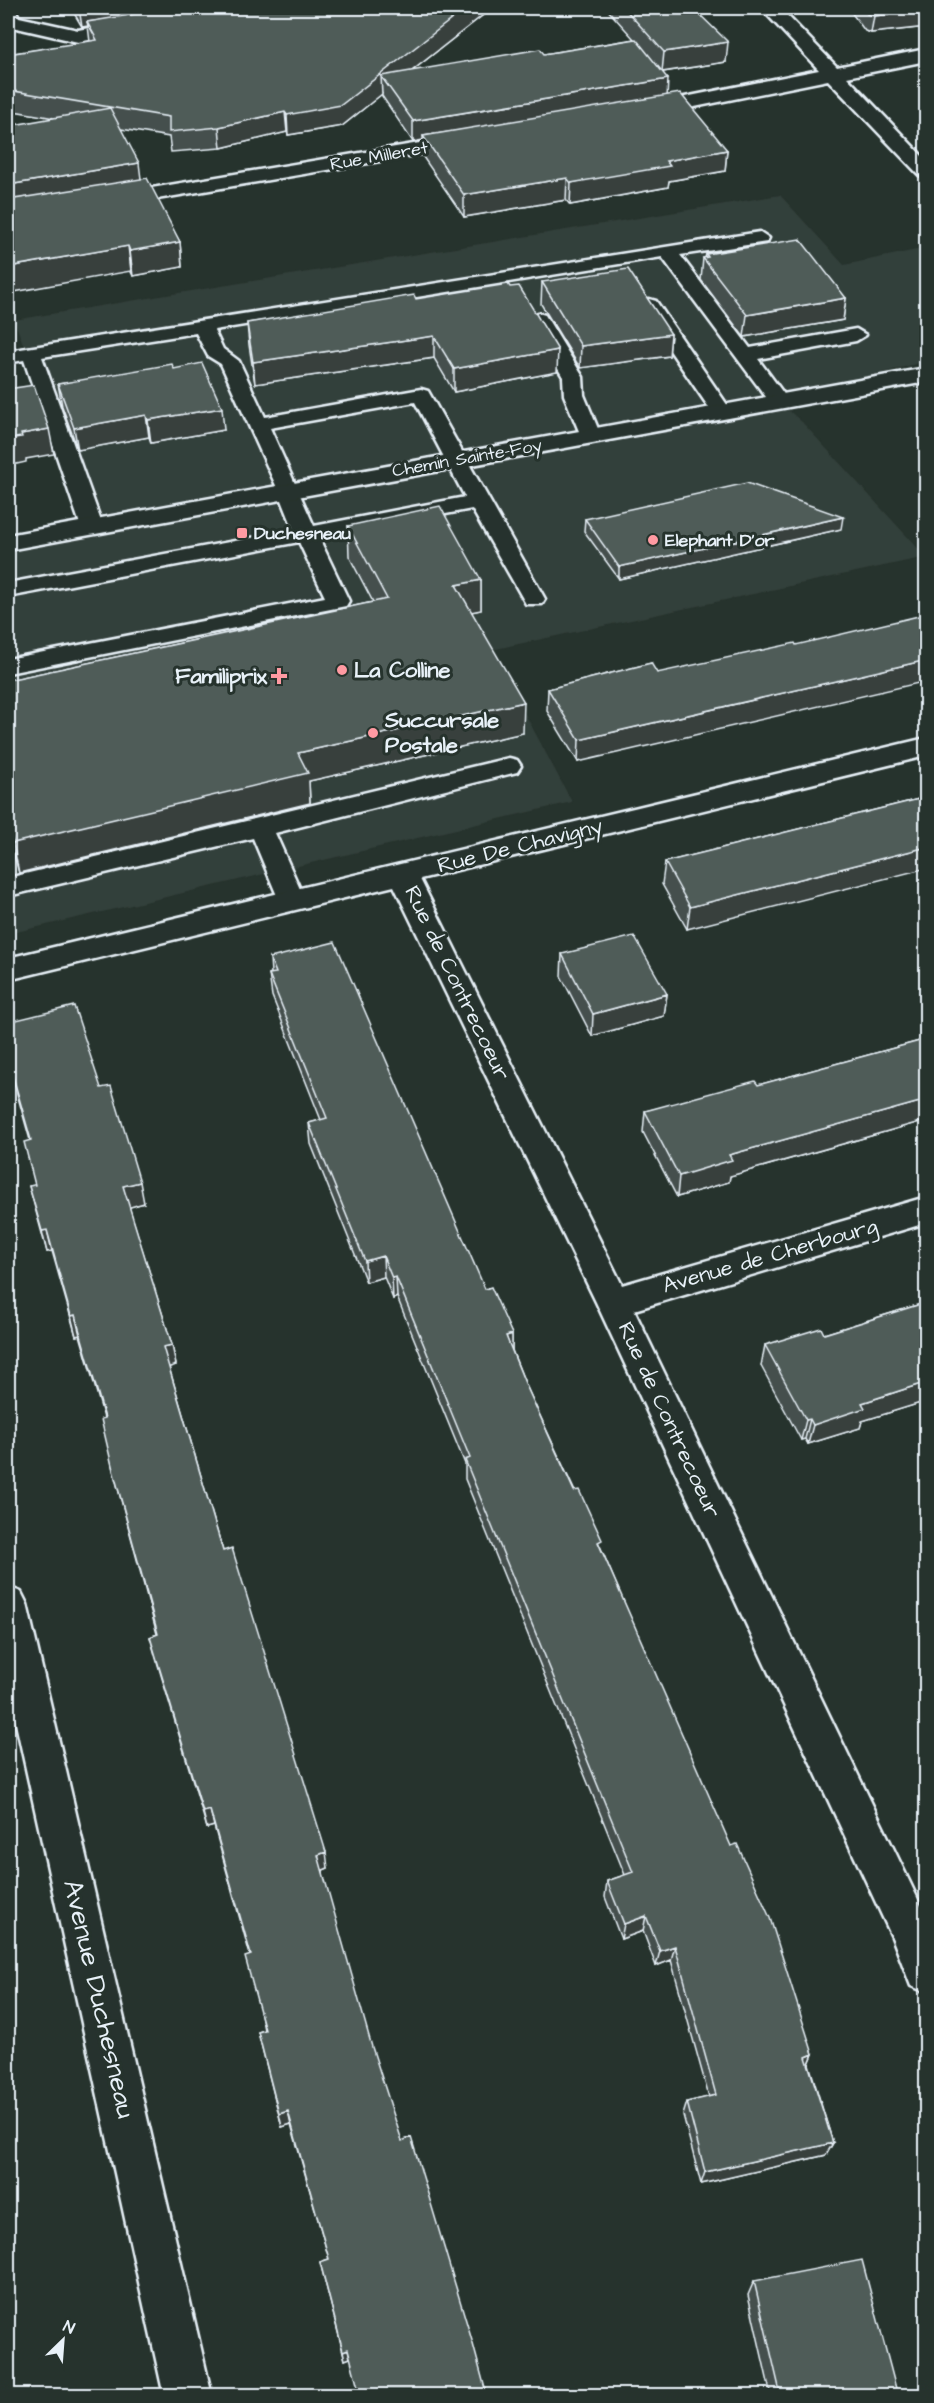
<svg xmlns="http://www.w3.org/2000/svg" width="934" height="2403" font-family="'Architects Daughter',sans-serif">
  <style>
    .built { fill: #333f3a }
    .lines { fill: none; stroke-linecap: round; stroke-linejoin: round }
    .lane-casing { stroke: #e8f1f8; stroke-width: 5 }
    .street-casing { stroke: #e8f1f8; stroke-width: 5 }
    .secondary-casing { stroke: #e8f1f8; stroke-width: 5 }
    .lane { fill: #26332d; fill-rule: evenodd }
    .street { fill: #26332d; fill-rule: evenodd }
    .secondary { fill: #26332d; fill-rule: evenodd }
    .wall { fill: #454f4d; stroke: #e8f1f8; stroke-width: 1.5 }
    .shaded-wall { fill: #38403e; stroke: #e8f1f8; stroke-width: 1.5 }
    .building { fill: #505c59; stroke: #e8f1f8; stroke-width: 1.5 }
    .poi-dot { fill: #ff9aa2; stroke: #26332d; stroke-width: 2 }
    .labels { text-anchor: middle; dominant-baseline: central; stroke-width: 6; stroke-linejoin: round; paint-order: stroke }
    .far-street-label { font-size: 18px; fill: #e8f1f8; stroke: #26332d }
    .far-poi-label { font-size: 18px; font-weight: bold; fill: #e8f1f8; stroke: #26332d; text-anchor: start }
    .poi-label { font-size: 22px; font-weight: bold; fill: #e8f1f8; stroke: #26332d; text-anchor: start }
    .street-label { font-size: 22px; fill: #e8f1f8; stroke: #26332d }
    .near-street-label { font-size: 27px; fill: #e8f1f8; stroke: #26332d }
  </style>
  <rect width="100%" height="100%" fill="#26332d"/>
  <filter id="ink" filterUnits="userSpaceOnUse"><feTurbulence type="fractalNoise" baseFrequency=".0167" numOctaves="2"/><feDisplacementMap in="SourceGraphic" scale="12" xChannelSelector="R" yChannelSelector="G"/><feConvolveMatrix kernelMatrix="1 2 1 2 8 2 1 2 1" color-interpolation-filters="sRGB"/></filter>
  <g filter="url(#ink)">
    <path class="built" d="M780 195 844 265 926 248V361L779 402 802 422 926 557 491 650 572 802 8 934V543L92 527 14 320Z"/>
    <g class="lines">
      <defs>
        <path id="lane" d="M760 232 769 238 767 242 680 255 750 348 856 329 866 335 856 341 758 359 789 401 786 405H772L662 257 214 330 223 349 239 361 265 417 421 389 428 391 545 599 542 604H526L472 509 319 538 349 601 346 606 8 673V659L325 597 299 542 8 597V583L294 530 278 490 221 364 208 356 196 333 42 357 103 527 100 532H84L81 527 24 360 8 363V351ZM415 402 465 497 314 526 270 428Z
          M649 299 656 301 732 412 729 416H715L712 412 639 305Z
          M538 313 545 315 583 377 584 395 601 436 598 440H584L581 436 564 395 563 377 528 319Z
          M509 758 517 760 521 766 517 772 275 833 304 898 300 904 291 907 282 904 278 898 253 838 8 896V878Z"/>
        <path id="street" d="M8 8 15 9 19 17 78 30 134 20 143 26 134 32 78 42 8 26Z
          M761 8H780L837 67 926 49V61L847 77 926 160V177L919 175 828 80 645 117 638 115 635 111 638 107 645 105 819 70Z
          M467 135 474 137 477 141 474 145 110 207 103 205 99 201 103 197 110 195Z
          M926 738V756L420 879 622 1285 926 1197V1223L634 1310 925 1914 926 1992 911 1986 892 1937 596 1302 394 886 8 980V958Z"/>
        <path id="secondary" d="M926 368V382L8 550V535Z
          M8 1587 21 1592 27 1604 212 2396H164L8 1687Z"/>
      </defs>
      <use href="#lane" class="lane-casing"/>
      <use href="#street" class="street-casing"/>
      <use href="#secondary" class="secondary-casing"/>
      <use href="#lane" class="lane"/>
      <use href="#street" class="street"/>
      <use href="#secondary" class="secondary"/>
    </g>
    <path class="wall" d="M71 8H492L412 71 544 54 634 39 606 8H693L726 62 663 72 667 95 727 150 725 171 669 181 668 187 570 205 566 200 464 217 423 157V140L413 142 382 96V94L342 126 288 135 287 132 221 148 171 152 169 137 121 129 141 179 180 242 182 267 133 276 54 118 8 110V54L90 42 88 26 82 27Z
      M848 8H927V27L871 33 865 31Z
      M706 254 846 298 843 320 744 337 701 280 703 258H705Z
      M542 282 671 334 669 356 580 368 541 304Z
      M416 299 557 372 454 392 434 358 255 384 249 345 247 323Z
      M174 369 224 430 151 443 149 437 78 450 62 406 58 384Z
      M585 519 841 529 619 579 584 531Z
      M348 526 481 580V610L471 612 523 733 309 781 310 803 19 873 8 835V680L373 602 349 556Z
      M651 663 578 762 547 711 548 689Z
      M927 797 687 929 662 884 665 862Z
      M562 954 667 994 664 1016 592 1036 561 976Z
      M270 958 485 1289 512 1334V1350L525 1383 601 1548 813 2054 809 2064 833 2143 826 2155 701 2184 683 2115 687 2102 709 2097 671 1960 656 1966 643 1931 621 1939 605 1897 607 1881 625 1875 465 1479V1464L397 1297 393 1299 384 1277 366 1282 311 1144 309 1123 321 1120 272 996 269 974 271 973Z
      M8 1022 101 1088 144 1203 129 1207 172 1345 176 1365 169 1367 223 1551 328 1868 323 1870 350 2358 345 2360 320 2262 329 2259 291 2124 282 2127 258 2032 264 2030 250 1955 214 1826 207 1828 155 1655 150 1637 157 1634 113 1470 104 1418 80 1335 76 1336 52 1251 47 1252 29 1186 35 1185 30 1140 8 1062Z
      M927 1039V1120L730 1176 729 1182 677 1197 643 1132 645 1111 758 1085Z
      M927 1297V1401L862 1421 860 1428 808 1444 805 1439 801 1440 761 1366 765 1345 824 1334 921 1304 922 1299Z
      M927 1671V1681L924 1677Z
      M754 2281 898 2396H771L748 2295Z"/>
    <path class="shaded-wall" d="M79 8H197L87 22 88 26 82 27Z
      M466 8H492L390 88 381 76 382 94 342 126 288 135 287 115Z
      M927 10V27L871 33 874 16Z
      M728 42 726 62 662 72 664 52Z
      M668 79 667 99 423 136V140L413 142V121Z
      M285 112 287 132 221 148 219 127Z
      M727 150 725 171 669 181 668 187 570 205 571 183 666 161Z
      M139 163 142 187 8 212V185Z
      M567 178 566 200 464 217V195Z
      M180 242 182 267 133 276 130 251Z
      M128 246 131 271 8 293V267Z
      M846 298 843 320 744 337 747 315Z
      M671 334 669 356 580 368 581 346Z
      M434 336V358L255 384 253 362Z
      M558 350 557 372 454 392V369Z
      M222 408 224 430 151 443 148 420Z
      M146 415 149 437 78 450 74 428Z
      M49 429 54 454 26 459V462L8 466V439L21 434Z
      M843 517 841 529 619 579V567Z
      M481 580V610L456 615V585Z
      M927 660V681L578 762 579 740Z
      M524 702 523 733 309 781 310 803 19 873 13 843 298 753Z
      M927 847V868L687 929 690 907Z
      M667 994 664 1016 592 1036 593 1014Z
      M927 1100V1120L730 1176 729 1182 677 1197 679 1176 729 1155Z
      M140 1182 144 1203 127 1208 123 1186Z
      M47 1230 52 1251 47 1252 42 1231Z
      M383 1256 384 1277 366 1282 365 1261Z
      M396 1277 397 1297 393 1299 392 1278Z
      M75 1315 80 1335 76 1336 71 1316Z
      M512 1334V1354L506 1336Z
      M172 1345 176 1365 167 1368 163 1347Z
      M927 1382V1401L862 1421 860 1428 808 1444 813 1425 862 1403Z
      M810 1419 805 1439 801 1440 806 1420Z
      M210 1810 214 1826 207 1828 203 1812Z
      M326 1852 328 1868 321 1871 318 1855Z
      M646 1916 643 1931 621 1939 624 1924Z
      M675 1946 671 1960 656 1966 660 1951Z
      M813 2054 807 2068 806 2057Z
      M288 2111 291 2124 282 2127 279 2114Z
      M833 2143 826 2155 701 2184 705 2172Z
      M348 2349 350 2358 345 2360 343 2351Z"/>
    <path class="building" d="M172 8H466L341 105 287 115 285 112 219 127 169 132V117L8 90V54L97 40 87 22Z
      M624 8H693L728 42 664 52Z
      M863 8H927V10L874 16 867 14Z
      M636 39 668 79 413 121 381 76 540 49 544 54Z
      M680 93 727 150 666 161 670 166 571 183 567 178 464 195 423 136Z
      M110 108 139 163 8 185V126Z
      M147 178 180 242 130 251 128 246 8 267V200Z
      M800 239 846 298 747 315 703 258 708 257 706 254Z
      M628 269 671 334 581 346 542 282Z
      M508 284 510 287 519 286 558 350 454 369 434 336 253 362 247 323 414 295 416 299Z
      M202 363 222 408 148 420 146 415 74 428 58 384 172 364 174 369Z
      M34 385 49 429 21 434 22 437 8 439V389Z
      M747 483 843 517 619 567 585 519Z
      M440 506 481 580 456 585 524 702 298 753 308 773 13 843 8 826V680L387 599 348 526Z
      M927 614V660L579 740 548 689 651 663 657 673 795 643 796 645Z
      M927 797V847L690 907 665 862Z
      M634 936 667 994 593 1014 562 954Z
      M335 942 485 1289 491 1287 512 1334 506 1336 525 1383 574 1491 579 1490 602 1540 598 1542 731 1846 737 1844 770 1918 813 2054 806 2057 833 2143 705 2172 687 2102 716 2095 675 1946 660 1951 646 1916 624 1924 607 1881 633 1872 465 1460 470 1458 396 1277 392 1278 383 1256 365 1261 309 1123 327 1118 269 974 276 973 270 958Z
      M74 1006 101 1088 111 1086 140 1182 123 1186 172 1345 163 1347 223 1551 232 1548 326 1852 318 1855 372 2047 402 2141 411 2137 473 2344 487 2396H360L348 2349 343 2351 320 2262 329 2259 288 2111 279 2114 258 2032 265 2030 245 1957 251 1955 210 1810 203 1812 150 1637 158 1634 113 1470 101 1419 105 1418 75 1315 71 1316 47 1230 42 1231 29 1186 35 1185 24 1142 31 1140 8 1059V1022Z
      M927 1039V1100L729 1155 732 1160 679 1176 645 1111 755 1081 758 1085Z
      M927 1297V1382L862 1403 865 1408 813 1425 810 1419 806 1420 765 1345 821 1328 824 1334 924 1303 922 1299Z
      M862 2260 898 2396H781L754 2281Z"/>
  </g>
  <g class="poi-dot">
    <rect x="236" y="527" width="12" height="12" rx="3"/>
    <circle cx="653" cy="540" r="6"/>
    <circle cx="342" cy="670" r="6"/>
    <path d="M276 667h6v6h6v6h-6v6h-6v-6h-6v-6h6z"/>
    <circle cx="373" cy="733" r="6"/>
  </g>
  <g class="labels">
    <g class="far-street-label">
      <text transform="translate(379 156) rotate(-10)">Rue Milleret</text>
      <text transform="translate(467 458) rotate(-10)">Chemin Sainte-Foy</text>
    </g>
    <g class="far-poi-label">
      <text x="254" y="533">Duchesneau</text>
      <text x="665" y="540">Elephant D’or</text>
    </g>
    <g class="poi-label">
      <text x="354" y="670">La Colline</text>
      <text x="267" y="676" text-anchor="end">Familiprix</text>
      <text x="385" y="720">Succursale<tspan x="385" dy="25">Postale</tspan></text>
    </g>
    <g class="street-label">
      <text transform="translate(520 846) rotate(-14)">Rue De Chavigny</text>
      <text transform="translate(457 983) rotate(64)">Rue de Contrecoeur</text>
      <text transform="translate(770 1256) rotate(-16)">Avenue de Cherbourg</text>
      <text transform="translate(669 1420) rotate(65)">Rue de Contrecoeur</text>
    </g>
    <g class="near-street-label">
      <text transform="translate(99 1999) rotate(77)">Avenue Duchesneau</text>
    </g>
  </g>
  <rect width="934" height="2403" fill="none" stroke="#26332d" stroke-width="30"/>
  <rect x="15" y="15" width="904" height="2373" fill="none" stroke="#e8f1f8" stroke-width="2" filter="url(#ink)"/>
  <g transform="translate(63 2340) rotate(25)" stroke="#26332d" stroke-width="4.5" paint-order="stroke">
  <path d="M0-4.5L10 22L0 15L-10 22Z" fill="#e8f1f8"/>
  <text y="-9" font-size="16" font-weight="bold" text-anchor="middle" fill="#e8f1f8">N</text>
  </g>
</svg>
